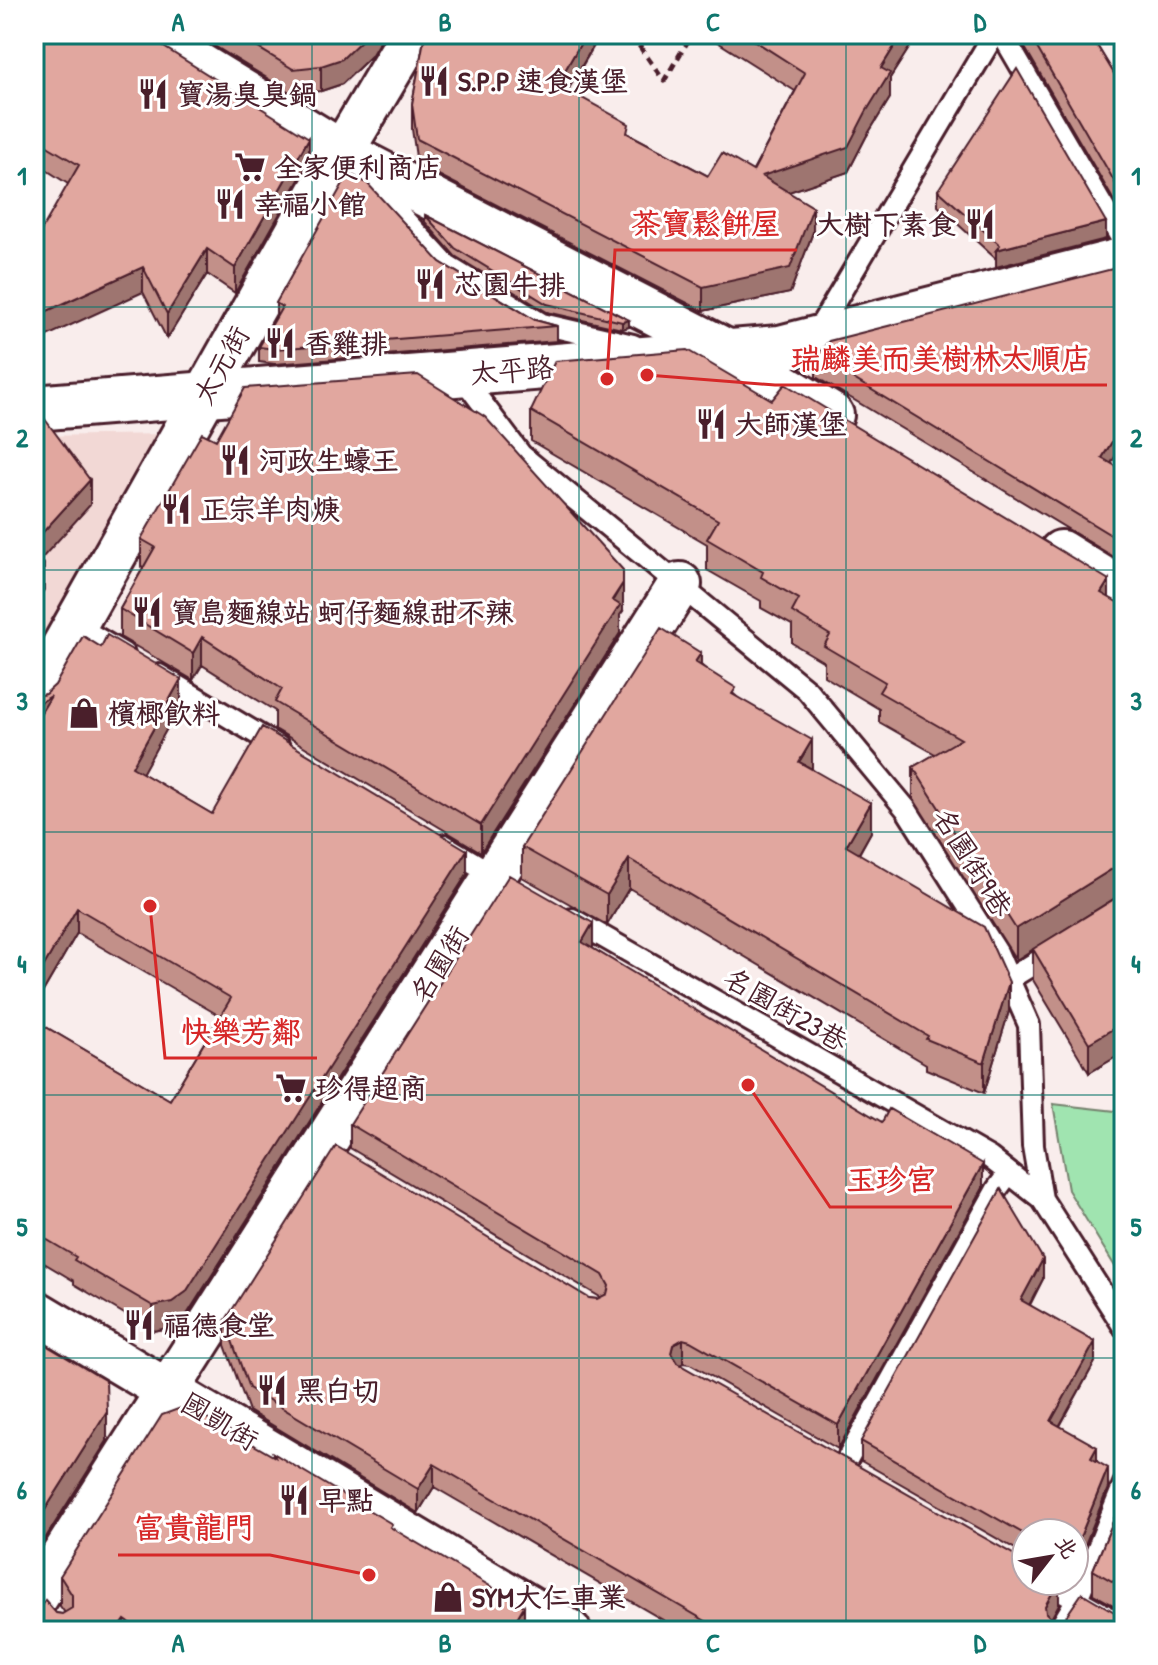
<svg xmlns="http://www.w3.org/2000/svg" width="1158" height="1665" font-family="'Patrick Hand','LXGW WenKai TC',sans-serif">
  <style>
    .built { fill: #f2d8d5 }
    .green { fill: #a0e4b0; stroke: #75826e; stroke-width: 2 }
    .lines { fill: none; stroke-linecap: round; stroke-linejoin: round }
    .service-casing { stroke: #4a1f2b; stroke-width: 26 }
    .minor-casing { stroke: #4a1f2b; stroke-width: 48 }
    .tertiary-casing { stroke: #4a1f2b; stroke-width: 50 }
    .path { stroke: #4a1f2b; stroke-width: 5; stroke-dasharray: 8 6; stroke-linecap: butt }
    .service { stroke: #fff; stroke-width: 20 }
    .minor { stroke: #fff; stroke-width: 42 }
    .tertiary { stroke: #fff; stroke-width: 44 }
    .wall { fill: #c29089; stroke: #4a1f2b; stroke-width: 2 }
    .shaded-wall { fill: #9e756f; stroke: #4a1f2b; stroke-width: 2 }
    .building { fill: #e1a79f; stroke: #4a1f2b; stroke-width: 2 }
    .grid { fill: none; stroke: #0f766e; stroke-width: 2; stroke-opacity: 0.55 }
    .labels { text-anchor: middle; dominant-baseline: central; stroke-width: 6; stroke-linejoin: round; paint-order: stroke }
    .poi-label { font-size: 28px; font-weight: bold; fill: #4a1f2b; stroke: #fff; text-anchor: start }
    .street-label { font-size: 28px; fill: #4a1f2b; stroke: #fff }
    .leader { fill: none; stroke: #d62828; stroke-width: 3 }
    .callout-dot { fill: #d62828; stroke: #fff; stroke-width: 3 }
    .callout-label { font-size: 30px; text-anchor: middle; font-weight: bold; fill: #d62828; stroke: #fff; stroke-width: 6; stroke-linejoin: round; paint-order: stroke }
    .neatline { fill: none; stroke: #0f766e; stroke-width: 3 }
    .grid-label { font-size: 26px; text-anchor: middle; font-weight: bold; fill: #0f766e }
  </style>
  <rect width="100%" height="100%" fill="#f9edec"/>
  <filter id="ink" filterUnits="userSpaceOnUse"><feTurbulence type="fractalNoise" baseFrequency=".0125" numOctaves="2"/><feDisplacementMap in="SourceGraphic" scale="16" xChannelSelector="R" yChannelSelector="G"/><feConvolveMatrix kernelMatrix="1 2 1 2 8 2 1 2 1" color-interpolation-filters="sRGB"/></filter>
  <g filter="url(#ink)">
    <path class="built" d="M168 434 34 658V436Z"/>
    <path class="green" d="M1053 1104 1124 1112V1271L1119 1273 1068 1190Z"/>
    <g class="lines">
      <defs>
        <path id="service" d="M1002 34 1124 243
          M366 178 447 266 542 324 633 345
          M815 335 990 41 986 34
          M460 374 521 455 807 690 906 809 997 952 1029 1025 1033 1146 1042 1199 1124 1327
          M75 625 124 654
          M159 675 279 747
          M444 845 499 878
          M572 919 990 1158 1042 1199
          M1009 979 1056 950
          M843 1467 997 1189 1009 1173
          M1045 1581 1124 1626
          M1058 1631 1077 1599 1124 1484"/>
        <path id="minor" d="M149 34 342 152 729 352 832 415
          M1061 552 1124 591
          M34 698 342 152 412 34
          M34 1311 569 1631
          M34 1601 680 584"/>
        <path id="tertiary" d="M34 408 780 348 1124 260"/>
      </defs>
      <use href="#service" class="service-casing"/>
      <use href="#minor" class="minor-casing"/>
      <use href="#tertiary" class="tertiary-casing"/>
      <path class="path" d="M631 34 664 81 692 34"/>
      <use href="#service" class="service"/>
      <use href="#minor" class="minor"/>
      <use href="#tertiary" class="tertiary"/>
    </g>
    <path class="wall" d="M34 34 309 162 235 293 207 274 167 339 143 292 68 184 34 162Z
      M195 34H384L371 56 342 84 321 91 293 94Z
      M425 34H601L568 90 629 134 708 176 753 171 795 91 705 34H918L890 78V98L866 137 848 172 788 192 813 232 790 293 703 311 417 164 412 129V104Z
      M1017 34H1090L1124 90V218Z
      M938 190 1106 239 996 267V259L938 206Z
      M425 215 629 320V327L622 329 547 312 455 256 425 222Z
      M440 262 535 320 557 326V341L275 364 259 362V347L276 317V303Z
      M1124 266V442L1111 463 1124 471V563L816 377V356Z
      M531 411 1109 598 1124 606V1071L1116 1057 1089 1073 1033 980V949L1117 897 1016 960 913 798V767L935 754 879 722V709L824 676V662L792 643V625L761 608V601L707 570V544L531 441Z
      M216 440 623 611 620 615V633L481 852 275 729V711L202 665 193 680 120 637V609L143 568 141 567V539Z
      M701 665 736 696 812 769 871 832 859 854 1009 1011 984 1093 926 1069V1064L629 888 607 925 522 877V847Z
      M34 697 181 703 142 773 212 814 467 874 186 1316 172 1327 153 1331 74 1284V1281L34 1257V1020L170 1100 220 1016 77 933 34 1007Z
      M593 947 592 948 983 1188 838 1449 690 1364 683 1363 680 1365 1059 1604 1051 1618 1124 1631H682L434 1487 418 1513 249 1411 225 1345V1321L589 1298 597 1299 600 1297 350 1148V1124Z
      M1043 1279 1030 1305 1095 1362 1060 1426 1097 1461 1108 1488 1074 1572V1533H1026V1555L861 1461V1441Z
      M34 1338 107 1441 43 1542 34 1537Z
      M273 1453 392 1529 524 1622 539 1631H34L56 1613 62 1614 65 1613 60 1606V1576L273 1456Z
      M1124 1495V1611L1093 1594V1570Z"/>
    <path class="shaded-wall" d="M368 34H384L371 56 342 84 321 91V66Z
      M586 34H600L557 109V84Z
      M902 34H918L890 78V98L866 137 848 172 762 201V176L881 68Z
      M309 138V162L235 293V268Z
      M813 207V232L790 293 703 311V287Z
      M1106 222V239L996 267V250Z
      M207 249V274L167 339V314Z
      M143 267V292L34 342V317Z
      M629 320V327L622 329V322Z
      M1124 422V442L1102 478V458Z
      M90 480V505L34 567V542Z
      M44 565V590L34 605V580Z
      M1109 580V610L1101 593Z
      M623 583V611L620 615V633L481 852V825Z
      M42 610V635L34 649V624Z
      M202 637V665L193 680V653Z
      M701 653V682L695 662Z
      M181 679V703L132 792V767Z
      M51 696 34 731V706Z
      M812 740V769L799 762Z
      M871 803V832L846 876V846Z
      M467 850V874L186 1316 172 1327 153 1331V1306Z
      M629 859V888L607 925V895Z
      M1124 865V895L1117 897 1016 960V929L1117 866Z
      M77 908V933L34 1007V983Z
      M593 923V947L582 965V942Z
      M1009 982V1011L984 1093V1063Z
      M1116 1027V1057L1089 1073V1043Z
      M983 1164V1188L838 1449V1425Z
      M1043 1259V1279L1021 1320V1300Z
      M683 1339V1363L673 1369 671 1353 673 1345Z
      M1095 1342V1362L1051 1441V1421Z
      M107 1412V1441L43 1542V1513Z
      M1097 1447V1467L1091 1458Z
      M434 1464V1487L418 1513V1489Z
      M1108 1468V1488L1074 1572V1552Z
      M1059 1581V1604L1045 1630V1606Z
      M524 1606V1631L517 1618Z
      M125 1620V1631H117Z"/>
    <path class="building" d="M34 34H143L309 138 235 268 207 249 167 314 143 267 34 317V243L79 165 34 138Z
      M235 34H368L342 59 321 66 293 69Z
      M425 34H586L557 84 629 124 627 133 708 176 722 153 753 171 805 73 744 34H902L881 68 890 73 866 112 848 147 762 176 813 207 790 268 703 287 417 139 412 104Z
      M1029 34H1090L1124 90V198Z
      M1017 69 1106 222 996 250 1000 245 938 190Z
      M349 173 368 184 440 262 535 320 557 326 275 349 259 347 282 307 276 303Z
      M425 215 629 320 622 322 547 304 455 248Z
      M1124 266V422L1102 458 1124 471V543L816 356 829 341Z
      M687 350 772 400 785 384 1109 580 1101 593 1124 606V865L1117 866 1016 929 913 767 961 739 879 692 885 682 824 646 830 635 792 612 799 599 761 577 763 572 707 539 718 520 531 411 555 361Z
      M418 375 485 417 623 570V583L612 600 620 605 481 825 275 702 282 689 202 637 193 653 120 609 155 547 141 539 202 433 216 440 245 388Z
      M44 418 90 480 34 542V419Z
      M34 552 44 565 34 580Z
      M34 605 42 610 34 624Z
      M661 628 701 653 695 662 736 688 732 694 812 740 799 762 871 803 846 846 984 927 1009 982 984 1063 926 1039 928 1036 629 859 607 895 522 847Z
      M107 635 181 679 132 767 212 814 262 727 467 850 186 1292 172 1302 153 1306 74 1260 76 1257 34 1232V1020L170 1100 231 998 77 908 34 983V724L51 696 34 706V697L45 694 55 685 83 636 101 647Z
      M509 875 593 923 582 942 882 1122 889 1109 983 1164 838 1425 690 1341 683 1339 673 1345 671 1353 677 1363 1020 1558H1026V1581H1059L1045 1606 1046 1613 1052 1619 1065 1618 1082 1593 1118 1614H1124V1631H723L434 1464 418 1489 249 1388 225 1321 336 1146 589 1298 597 1299 607 1294 609 1286 603 1275 350 1124Z
      M1124 893V1040L1116 1027 1089 1043 1033 949Z
      M1001 1189 1043 1259 1021 1300 1095 1342 1051 1421 1097 1447 1091 1458 1108 1468 1074 1552V1533H1026V1535L861 1441Z
      M34 1338 106 1381 107 1412 43 1513 34 1507Z
      M186 1406 275 1457 273 1453 392 1524 390 1527 524 1606 517 1618 539 1631H141L125 1620 117 1631H34V1616L45 1600 56 1613 62 1614 72 1608V1595L60 1576 162 1415Z
      M1124 1495V1588L1093 1570Z"/>
  </g>
  <path class="grid" d="M312 34V1631M579 34V1631M846 34V1631M34 307H1124M34 570H1124M34 832H1124M34 1095H1124M34 1358H1124"/>
  <defs>
    <symbol id="restaurant-bare" viewBox="-9 -9 18 18"><path d="M-5-6h1v4h1v-4h1v4h1v-4h1v5L-1.5 .5V6h-2V.5L-5-1ZM5-6V6H3V1.5H1.5Q1.5-4 5-6Z" fill="#4a1f2b" stroke="#fff" stroke-width="2.5" paint-order="stroke"/></symbol>
    <symbol id="supermarket-bare" viewBox="-9 -9 18 18"><path d="M-6-5.5h2.5l.6 2H6L4.5 2H-2.5L-4.4-4H-6ZM-1.5 3.2a1.3 1.3 0 1 0 .1 0ZM3 3.2a1.3 1.3 0 1 0 .1 0Z" fill="#4a1f2b" stroke="#fff" stroke-width="2.5" paint-order="stroke"/></symbol>
    <symbol id="shop-bare" viewBox="-9 -9 18 18"><path d="M-5-2.5h2.3a2.7 3.5 0 0 1 5.4 0H5L5.5 6h-11ZM-1.5-2.5h3a1.5 2.3 0 0 0-3 0Z" fill="#4a1f2b" stroke="#fff" stroke-width="2.5" paint-order="stroke"/></symbol>
  </defs>
  <g fill-rule="evenodd">
    <use href="#restaurant-bare" x="412" y="59" width="44" height="44"/>
    <use href="#restaurant-bare" x="131" y="72" width="44" height="44"/>
    <use href="#supermarket-bare" x="228" y="145" width="44" height="44"/>
    <use href="#restaurant-bare" x="208" y="182" width="44" height="44"/>
    <use href="#restaurant-bare" x="958" y="202" width="44" height="44"/>
    <use href="#restaurant-bare" x="408" y="262" width="44" height="44"/>
    <use href="#restaurant-bare" x="258" y="321" width="44" height="44"/>
    <use href="#restaurant-bare" x="689" y="402" width="44" height="44"/>
    <use href="#restaurant-bare" x="213" y="438" width="44" height="44"/>
    <use href="#restaurant-bare" x="154" y="487" width="44" height="44"/>
    <use href="#restaurant-bare" x="125" y="590" width="44" height="44"/>
    <use href="#shop-bare" x="62" y="691" width="44" height="44"/>
    <use href="#supermarket-bare" x="269" y="1066" width="44" height="44"/>
    <use href="#restaurant-bare" x="117" y="1303" width="44" height="44"/>
    <use href="#restaurant-bare" x="250" y="1368" width="44" height="44"/>
    <use href="#restaurant-bare" x="272" y="1478" width="44" height="44"/>
    <use href="#shop-bare" x="426" y="1575" width="44" height="44"/>
  </g>
  <g class="labels">
    <g class="poi-label">
      <text x="458" y="81">S.P.P 速食漢堡</text>
      <text x="177" y="94">寶湯臭臭鍋</text>
      <text x="274" y="167">全家便利商店</text>
      <text x="254" y="204">幸福小館</text>
      <text x="956" y="224" text-anchor="end">大樹下素食</text>
      <text x="454" y="284">芯園牛排</text>
      <text x="304" y="343">香雞排</text>
      <text x="735" y="424">大師漢堡</text>
      <text x="259" y="460">河政生蠔王</text>
      <text x="200" y="509">正宗羊肉焿</text>
      <text x="171" y="612">寶島麵線站 蚵仔麵線甜不辣</text>
      <text x="108" y="713">檳榔飲料</text>
      <text x="315" y="1088">珍得超商</text>
      <text x="163" y="1325">福德食堂</text>
      <text x="296" y="1390">黑白切</text>
      <text x="318" y="1500">早點</text>
      <text x="472" y="1597">SYM大仁車業</text>
    </g>
    <g class="street-label">
      <text transform="translate(221 365) rotate(-61)">太元街</text>
      <text transform="translate(512 370) rotate(-5)">太平路</text>
      <text transform="translate(973 862) rotate(58)">名園街9巷</text>
      <text transform="translate(439 964) rotate(-58)">名園街</text>
      <text transform="translate(786 1009) rotate(30)">名園街23巷</text>
      <text transform="translate(220 1421) rotate(31)">國凱街</text>
    </g>
  </g>
  <path class="leader" d="M607 379L615 250H797M647 375L775 385H1107M150 906L165 1058H317M748 1085L830 1207H952M369 1575L270 1555H118"/>
  <g class="callout-dot">
    <circle cx="607" cy="379" r="8"/>
    <circle cx="647" cy="375" r="8"/>
    <circle cx="150" cy="906" r="8"/>
    <circle cx="748" cy="1085" r="8"/>
    <circle cx="369" cy="1575" r="8"/>
  </g>
  <g class="callout-label">
    <text x="706" y="234">茶寶鬆餅屋</text>
    <text x="941" y="369">瑞麟美而美樹林太順店</text>
    <text x="241" y="1042">快樂芳鄰</text>
    <text x="891" y="1190">玉珍宮</text>
    <text x="194" y="1538">富貴龍門</text>
  </g>
  <rect width="1158" height="1665" fill="none" stroke="#fff" stroke-width="88"/>
  <g transform="translate(1050 1557) rotate(59)"><circle r="38" fill="#ffffff" stroke="#b7a5aa" stroke-width="2"/>
  <path d="M0-6L14 30L0 20L-14 30Z" fill="#4a1f2b"/>
  <text y="-12" font-size="22" font-weight="bold" text-anchor="middle" fill="#4a1f2b">北</text>
  </g>
  <rect x="44" y="44" width="1070" height="1577" class="neatline"/>
  <g class="grid-label">
    <text x="178" y="31">A</text>
    <text x="445" y="31">B</text>
    <text x="713" y="31">C</text>
    <text x="980" y="31">D</text>
    <text x="22" y="185">1</text>
    <text x="1136" y="185">1</text>
    <text x="22" y="447">2</text>
    <text x="1136" y="447">2</text>
    <text x="22" y="710">3</text>
    <text x="1136" y="710">3</text>
    <text x="22" y="973">4</text>
    <text x="1136" y="973">4</text>
    <text x="22" y="1236">5</text>
    <text x="1136" y="1236">5</text>
    <text x="22" y="1499">6</text>
    <text x="1136" y="1499">6</text>
    <text x="178" y="1652">A</text>
    <text x="445" y="1652">B</text>
    <text x="713" y="1652">C</text>
    <text x="980" y="1652">D</text>
  </g>
</svg>
